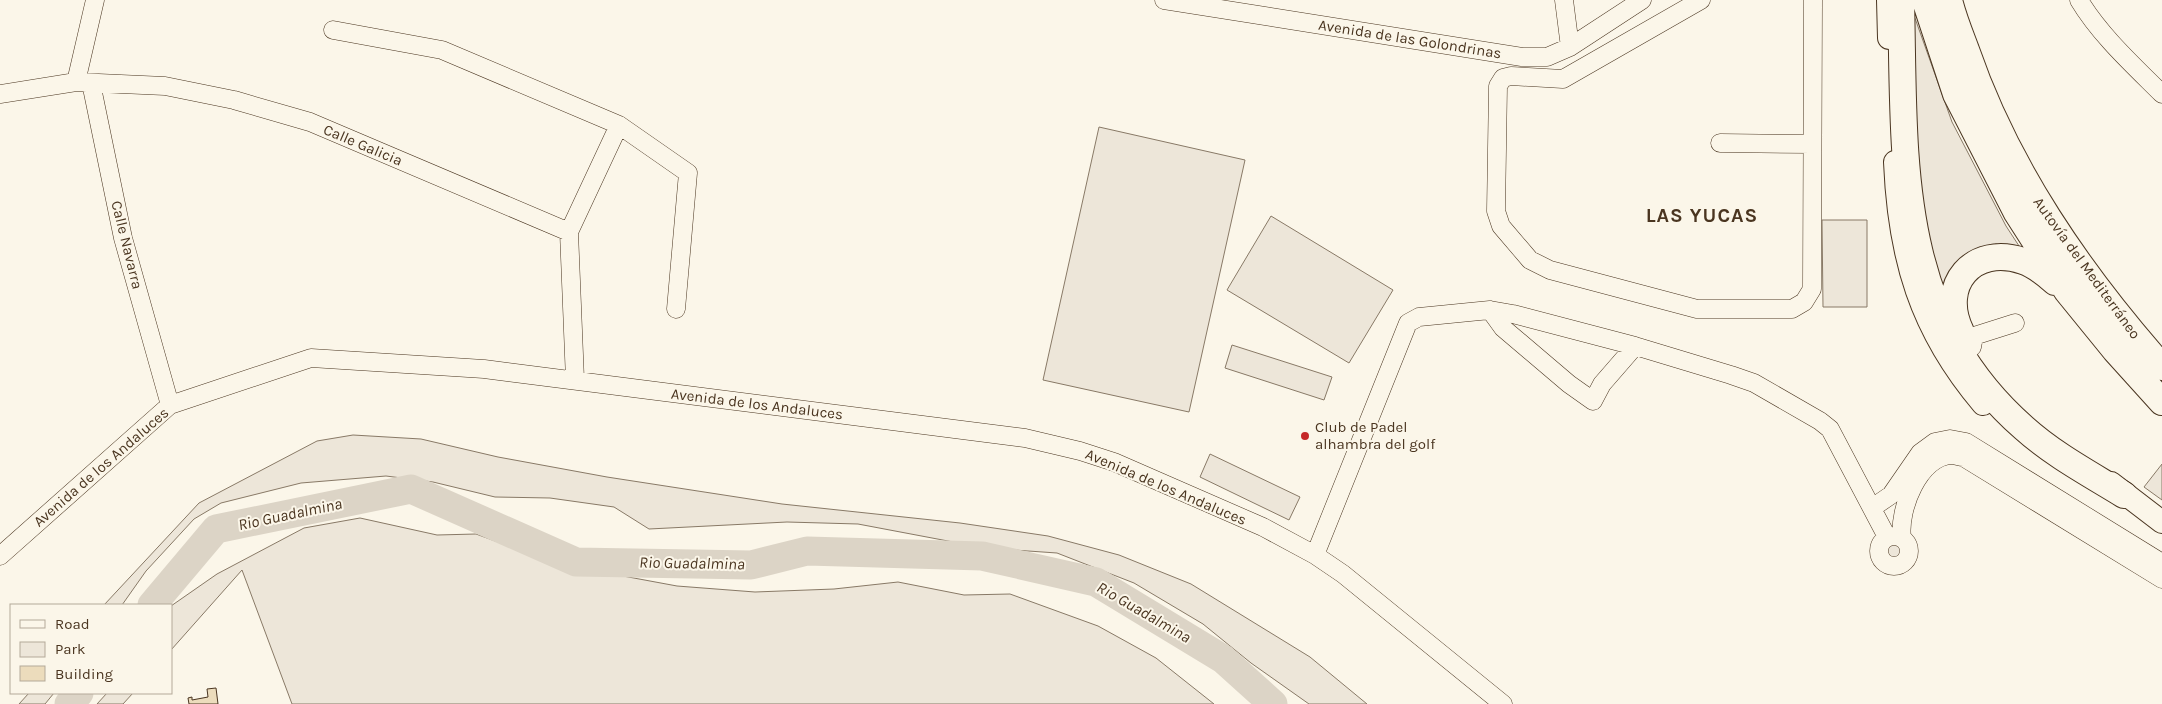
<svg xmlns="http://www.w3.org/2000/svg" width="2162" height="704" font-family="Karla,sans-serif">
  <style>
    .green { fill: #ede6d9; stroke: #887966 }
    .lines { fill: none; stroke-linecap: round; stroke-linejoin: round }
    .river { stroke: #dcd4c6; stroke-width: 29 }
    .building { fill: #ecdcbc; stroke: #4a3520 }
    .minor-casing { stroke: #4a3520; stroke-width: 19 }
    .major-casing { stroke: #4a3520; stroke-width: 24 }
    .highway-casing { stroke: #4a3520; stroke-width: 28 }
    .minor { stroke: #fbf6e9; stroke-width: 18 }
    .major { stroke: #fbf6e9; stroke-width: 22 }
    .highway { stroke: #fbf6e9; stroke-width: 26 }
    .poi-dot { fill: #c62828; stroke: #fbf6e9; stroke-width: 2 }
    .labels { text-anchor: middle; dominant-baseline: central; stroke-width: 4; stroke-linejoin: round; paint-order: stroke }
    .street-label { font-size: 15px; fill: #4a3520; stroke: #fbf6e9 }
    .poi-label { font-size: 15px; fill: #4a3520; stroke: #fbf6e9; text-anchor: start }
    .water-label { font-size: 16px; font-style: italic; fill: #4a3520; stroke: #fbf6e9 }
    .district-label { font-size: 20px; font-weight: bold; letter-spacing: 1px; fill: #4a3520; stroke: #fbf6e9 }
  </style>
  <rect width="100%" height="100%" fill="#fbf6e9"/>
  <path class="green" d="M1911 7 1952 122 2006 226 2021 249 1996 244 1976 250 1943 291 1914 192Z
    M1099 127 1245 160 1189 412 1043 380Z
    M1271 216 1393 290 1349 363 1227 290Z
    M1822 220H1867V307H1823Z
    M1232 345 1332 377 1324 400 1225 368Z
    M353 435 421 439 498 457 607 477 782 504 960 523 1048 536 1119 555 1191 584 1310 657 1367 704H1309L1251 663 1203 624 1134 583 1057 553 985 548 858 524 787 522 649 529 614 507 550 498 495 497 433 482 386 476 301 483 221 503 194 519 146 571 122 605H104L199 503 317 441Z
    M1210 454 1300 497 1289 520 1200 477Z
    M2162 464V500L2144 487Z
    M360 518 437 535 476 534 536 556 596 571 677 586 755 592 834 589 898 582 964 595 1010 594 1098 626 1156 658 1214 704H292L242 570 171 650V606L217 574 304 528Z
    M1884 552a9 9 0 1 1 18 0a9 9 0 1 1-18 0Z
    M29 693H54L45 704H19Z
    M107 693H133L123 704H97Z"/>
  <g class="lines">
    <path class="river" d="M152 605 216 529 411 489 576 562 751 565 807 551 982 556 1096 582 1223 659 1273 704
      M69 704 79 693"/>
  </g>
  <path class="building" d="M216 688 218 704H189L188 698 192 697V700L208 697 207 689Z"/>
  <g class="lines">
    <defs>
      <path id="minor" d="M1164 0 1522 57H1547L1570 47 1642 0
        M1564 0 1570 47
        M1701 0 1563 79 1511 76 1503 78 1498 86 1496 211 1501 226 1530 260 1550 270 1697 309H1792L1804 302 1812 289 1813 0
        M2079 0C2100 35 2133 65 2162 94
        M333 30 442 50 619 125
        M76 82 95 0
        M91 83 123 238 170 405
        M0 94 76 82 165 86 234 100 310 122 569 232 575 380
        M1720 143 1812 144
        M569 232 619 125 688 173 676 309
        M1490 310 1503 328 1569 384 1593 401 1602 384 1635 346
        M1972 347 1974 336 2015 323
        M1872 508 1891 495 1920 453 1935 442 1950 439 1966 442 2162 563
        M1879 551a15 15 0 1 1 30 0a15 15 0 1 1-30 0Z
        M1902 538C1898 510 1919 456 1952 455 1955 455 1960 457 1963 457L2162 579
        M1315 555 1408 323 1419 317 1490 310 1513 314 1635 346 1731 375 1754 383 1820 421 1830 429 1887 537
        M0 556 170 405 311 358 484 369 1025 438 1080 451 1114 462 1263 527 1315 555 1343 574 1503 704"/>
      <path id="major" d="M1888 0 1889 38
        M1895 162C1899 257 1920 330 1983 404
        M2111 483 2162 522"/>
      <path id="highway" d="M1901 0C1905 158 1893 313 2024 428 2054 455 2090 474 2124 495
        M1925 0 1956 94 2017 213 2067 291 2115 350 2162 402
        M1949 0C1953 17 1960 34 1966 50 2007 169 2079 273 2162 367
        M1961 332C1938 285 1973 244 2023 261 2035 265 2046 274 2055 282"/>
    </defs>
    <use href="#minor" class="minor-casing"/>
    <use href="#major" class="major-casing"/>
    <use href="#highway" class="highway-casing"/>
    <use href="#minor" class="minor"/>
    <use href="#major" class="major"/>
    <use href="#highway" class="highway"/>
  </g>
  <circle class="poi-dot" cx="1305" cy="436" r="5"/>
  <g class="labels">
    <g class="street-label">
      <text transform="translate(1410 39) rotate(9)">Avenida de las Golondrinas</text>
      <text transform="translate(363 145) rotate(23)">Calle Galicia</text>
      <text transform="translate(127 245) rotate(76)">Calle Navarra</text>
      <text transform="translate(2087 268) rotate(54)">Autovía del Mediterráneo</text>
      <text transform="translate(757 404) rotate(7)">Avenida de los Andaluces</text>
      <text transform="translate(101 467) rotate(-41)">Avenida de los Andaluces</text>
      <text transform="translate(1166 487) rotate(23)">Avenida de los Andaluces</text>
    </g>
    <g class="poi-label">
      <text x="1315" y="427">Club de Padel<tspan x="1315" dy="17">alhambra del golf</tspan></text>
    </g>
    <g class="water-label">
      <text transform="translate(290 514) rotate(-12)">Rio Guadalmina</text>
      <text transform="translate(692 563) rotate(1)">Rio Guadalmina</text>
      <text transform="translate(1144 612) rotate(30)">Rio Guadalmina</text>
    </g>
    <g class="district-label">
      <text x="1702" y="215">LAS YUCAS</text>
    </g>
  </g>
  <rect x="10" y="604" width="162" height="90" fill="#fbf6e9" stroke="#b4a999"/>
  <rect x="20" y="620" width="25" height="8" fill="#fbf6e9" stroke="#b4a999"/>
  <text x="55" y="629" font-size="15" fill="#4a3520">Road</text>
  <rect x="20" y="642" width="25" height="15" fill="#ede6d9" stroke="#b4a999"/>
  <text x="55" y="654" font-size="15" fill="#4a3520">Park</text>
  <rect x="20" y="666" width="25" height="15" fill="#ecdcbc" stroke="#b4a999"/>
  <text x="55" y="679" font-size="15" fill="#4a3520">Building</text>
</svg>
